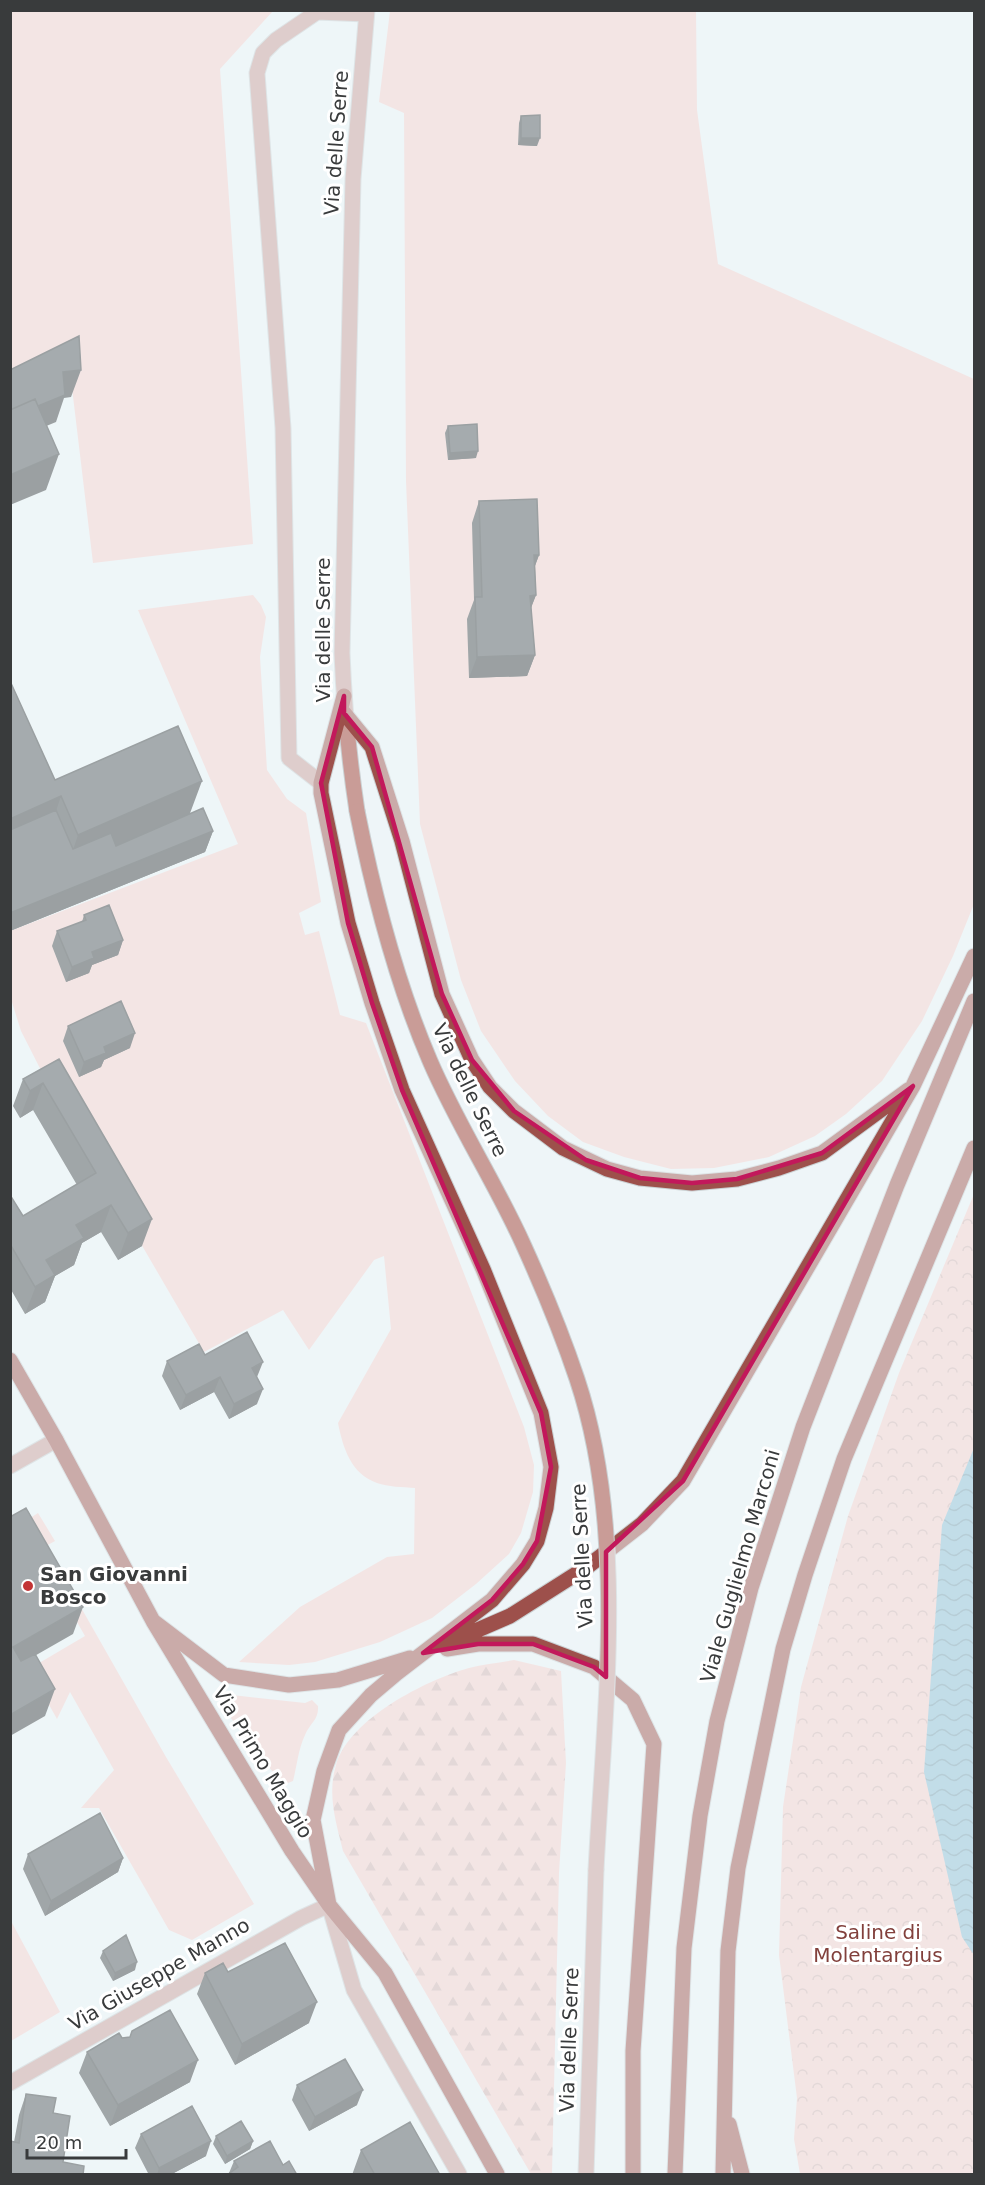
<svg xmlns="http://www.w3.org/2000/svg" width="985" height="2185" font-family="'DejaVu Sans',sans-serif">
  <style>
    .green { fill: #f8d1cd }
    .forest { fill: url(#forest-firs) }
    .park { fill: url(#park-crowns) }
    .water { fill: url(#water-waves) }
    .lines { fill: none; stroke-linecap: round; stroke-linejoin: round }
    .minor-casing { stroke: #cad0d2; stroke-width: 17 }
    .major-casing { stroke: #cad0d2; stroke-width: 17 }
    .minor { stroke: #c99c97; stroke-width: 15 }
    .major { stroke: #9d504b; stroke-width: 15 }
    .minor-bridge-casing { stroke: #cad0d2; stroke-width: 17; stroke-linecap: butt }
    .minor-bridge { stroke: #c99c97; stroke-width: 15 }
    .wall { fill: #414648 }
    .shaded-wall { fill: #35393b }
    .building { fill: #4c5154; stroke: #35393b; stroke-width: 1.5 }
    .marked { fill: none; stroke: #c2185b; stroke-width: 4.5; stroke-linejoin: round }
    .poi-dot { fill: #c33435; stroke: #fff; stroke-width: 2 }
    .labels { text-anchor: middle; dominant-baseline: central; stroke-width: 6; stroke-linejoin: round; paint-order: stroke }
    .street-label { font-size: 20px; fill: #393b3c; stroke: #fff }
    .poi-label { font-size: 20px; font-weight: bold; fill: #393b3c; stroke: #fff; text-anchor: start }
    .park-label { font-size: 20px; fill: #82403c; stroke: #fff }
  </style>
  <defs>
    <pattern id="forest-firs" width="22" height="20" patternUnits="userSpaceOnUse" patternTransform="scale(1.5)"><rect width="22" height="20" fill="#f8d1cd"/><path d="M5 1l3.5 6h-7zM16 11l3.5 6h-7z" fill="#d5b4b1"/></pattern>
    <pattern id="park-crowns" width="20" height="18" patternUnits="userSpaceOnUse" patternTransform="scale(1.5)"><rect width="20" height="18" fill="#f8d1cd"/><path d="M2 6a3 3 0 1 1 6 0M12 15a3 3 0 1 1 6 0" fill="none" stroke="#d5b4b1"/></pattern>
    <pattern id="water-waves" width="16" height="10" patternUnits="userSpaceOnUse" patternTransform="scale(1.5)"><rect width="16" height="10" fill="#8cbfd5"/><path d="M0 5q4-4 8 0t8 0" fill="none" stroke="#739cae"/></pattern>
  </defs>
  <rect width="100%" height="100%" fill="#eef5f8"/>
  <path class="green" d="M10 11H273L220 69 253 544 93 563 69 363 11 392Z
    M390 11H696L697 110 718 264 974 379V904L953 956 922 1021 882 1081 846 1114 815 1136 769 1157 714 1168 671 1169 624 1157 583 1142 548 1116 515 1081 481 1031 461 980 420 824 406 481 404 113 379 102Z
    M253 595 261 605 266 617 260 657 267 770 287 799 306 813 321 902 299 913 305 935 319 931 340 1015 366 1023 524 1427 534 1465 533 1492 521 1533 509 1554 476 1584 432 1618 380 1642 315 1662 289 1665 239 1662 300 1607 387 1557 414 1554 415 1488C403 1487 388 1487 377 1483 351 1474 343 1448 338 1423L391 1329 384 1256 374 1260 309 1350 283 1310 204 1352 49 1086 21 1031 11 999 10 931 238 844 138 610Z
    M38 1513 55 1541 46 1546 166 1757 254 1904 192 1940 169 1930 99 1808H81L114 1770 70 1692 57 1719 29 1669 85 1636 21 1524Z
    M232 1695 305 1703 312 1700 318 1706C319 1720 310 1723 305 1735 298 1750 297 1766 293 1781L283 1785 227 1713 224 1706Z
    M11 1921 60 2012 11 2041H10Z"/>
  <path class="forest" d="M514 1660 561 1671 566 1763 559 1873 552 2174H531L343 1851C336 1822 327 1795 336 1765 349 1719 426 1680 469 1668 483 1664 499 1663 514 1660Z"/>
  <path class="park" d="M974 1194V2174H800L794 2139 797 2098 779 1955 783 1807 801 1687 848 1516 899 1373Z"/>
  <path class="water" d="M974 1448V1955L962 1937 924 1772 942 1525Z"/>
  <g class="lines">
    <defs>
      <path id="minor" d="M321 783 289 758 283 428 257 73 263 53 276 40 317 12 366 14
        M357 811C349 758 344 706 342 653L353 179 367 10
        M10 1466 56 1440
        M10 2083 301 1918 329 1905 354 1990 459 2174
        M586 2174 596 1870"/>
      <path id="major" d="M344 713 372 747 402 841 442 994 472 1060 490 1087 514 1111 563 1148 607 1169 640 1178 692 1183 737 1179 779 1168 822 1153 908 1090
        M10 1360 56 1440 153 1621 292 1851 329 1905 385 1973 497 2174
        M153 1621 224 1675 289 1685 338 1680 410 1658
        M443 1645 510 1616 587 1567 642 1524 683 1481 913 1086 974 956
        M447 1649 478 1644H533L594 1667 633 1700 654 1744 633 2051V2174
        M329 1905 313 1820 324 1771 339 1730 371 1695 397 1673 492 1600 523 1564 537 1541 546 1508 551 1467 541 1413 483 1269 402 1090 372 1003 348 923 321 793V783L344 696
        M729 2124 742 2174
        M675 2174 684 1948 700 1816 717 1721 751 1588 803 1427 897 1185 974 1001
        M723 2174 728 1951 738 1868 783 1649 805 1575 844 1459 974 1148"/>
    </defs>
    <use href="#minor" class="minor-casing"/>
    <use href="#major" class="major-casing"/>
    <use href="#minor" class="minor"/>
    <use href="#major" class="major"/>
    <defs>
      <path id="minor-bridge" d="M357 811C374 896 396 982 430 1061 457 1124 495 1182 523 1244 543 1288 562 1334 577 1379 628 1532 604 1711 596 1870"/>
    </defs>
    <use href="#minor-bridge" class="minor-bridge-casing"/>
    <use href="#minor-bridge" class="minor-bridge"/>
  </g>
  <path class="wall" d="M521 116 537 146 518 145 519 123Z
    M448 426 476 458 448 460 445 433Z
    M479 501 539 555 535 566 536 595 531 607 535 655 527 676 469 678 467 619 474 600 472 523Z
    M10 681 55 780 190 814 213 831 205 852 10 931Z
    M84 915 123 940 118 955 92 965 89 973 66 982 52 946 57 931 82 922Z
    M68 1026 130 1048 104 1060 101 1067 79 1077 63 1041Z
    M59 1059 142 1246 118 1260 101 1232 82 1243 74 1265 55 1276 45 1302 25 1314 10 1288V1195L23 1216 77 1185 33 1110 20 1118 13 1106 23 1079Z
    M205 1355 257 1377H256L257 1404 229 1419 214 1392 180 1410 162 1376 167 1361Z
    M28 1854 123 1858 118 1872 45 1916 23 1869Z
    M103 1951 135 1970 113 1981 100 1958Z
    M228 1972 309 2023 235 2065 197 1994 205 1973Z
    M122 2038 190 2082 110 2126 79 2073 87 2052Z
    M297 2085 357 2105 309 2131 292 2100Z
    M26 2094 53 2113 63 2162 83 2175 14 2142 19 2115Z
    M141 2134 206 2156 170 2175H149L135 2148Z
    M216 2136 253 2141 250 2149 225 2164 213 2144Z
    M361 2150 440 2175H352Z
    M234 2161 283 2165 229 2173Z"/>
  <path class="shaded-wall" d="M521 138H540L537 146 518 145Z
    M81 370 71 397 64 398 56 422 10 441 63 372Z
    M478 451 476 458 448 460 450 453Z
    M59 454 46 490 10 505V475Z
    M534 555H539L531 576Z
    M536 595 528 616 530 596Z
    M535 655 527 676 469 678 477 657Z
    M202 781 189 816 66 871 78 835Z
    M61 796 49 832 10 848V819Z
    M213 831 205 852 10 931V913Z
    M123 940 118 955 92 965 89 973 66 982 72 967 92 952Z
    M135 1033 130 1048 104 1060 101 1067 79 1077 84 1062 104 1047Z
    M43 1083 33 1110 20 1118 30 1091Z
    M111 1205 101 1232 82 1243 74 1265 55 1276 45 1302 25 1314 46 1260 76 1225Z
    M152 1219 142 1246 118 1260 128 1233Z
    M263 1362 257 1377 246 1383 252 1368Z
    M220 1377 214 1392 180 1410 186 1395Z
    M263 1389 257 1404 229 1419 234 1404Z
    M83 1607 73 1634 10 1670 13 1647Z
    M55 1689 45 1716 10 1736V1715Z
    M123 1858 118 1872 45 1916 51 1901Z
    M137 1962 135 1970 113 1981 115 1973Z
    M317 2002 309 2023 235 2065 242 2044Z
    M198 2060 190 2082 110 2126 118 2105Z
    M363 2090 357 2105 309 2131 315 2117Z
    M211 2141 206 2156 170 2175H157L159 2168Z
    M253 2141 250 2149 225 2164 227 2156Z"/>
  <path class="building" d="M540 115V138H521V116Z
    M79 336 81 370 63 372 65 395 38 406 35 399 10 410V370Z
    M35 399 59 454 10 475V410Z
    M477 424 478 451 450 453 448 426Z
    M537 499 539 555H534L536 595 530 596 535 655 477 657 475 597H482L479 501Z
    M10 681 55 780 178 726 202 781 78 835 61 796 10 819Z
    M203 808 213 831 10 913V830L56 810 73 849 111 833 116 846Z
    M109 905 123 940 92 952 94 958 72 967 57 931 86 920 84 915Z
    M121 1001 135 1033 104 1047 106 1053 84 1062 68 1026Z
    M59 1059 152 1219 128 1233 111 1205 76 1225 84 1238 46 1260 55 1275 35 1287 10 1244V1195L23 1216 96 1173 43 1083 30 1091 23 1079Z
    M247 1332 263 1362 252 1368 263 1389 234 1404 220 1377 186 1395 167 1361 199 1344 205 1355Z
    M26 1508 83 1607 13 1647 21 1661 35 1654 55 1689 10 1715V1517Z
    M100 1813 123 1858 51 1901 28 1854Z
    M126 1935 137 1962 115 1973 103 1951Z
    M285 1943 317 2002 242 2044 205 1973 223 1963 228 1972Z
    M170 2010 198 2060 118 2105 87 2052 119 2033 122 2038 130 2037 132 2031Z
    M345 2059 363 2090 315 2117 297 2085Z
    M26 2094 56 2098 53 2113 70 2116 63 2162 84 2166 83 2175H10V2141L19 2143Z
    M192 2106 211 2141 159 2168 141 2134Z
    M241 2121 253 2141 227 2156 216 2136Z
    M410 2122 440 2175H375L361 2150Z
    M270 2141 283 2165 289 2161 297 2175H227L238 2167 234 2161Z"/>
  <path d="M0 0H985V2185H0ZM344 696V713L372 747 442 994 472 1060 514 1111 586 1160 640 1178 692 1183 737 1179 822 1153 913 1086 683 1481 606 1552V1677L594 1667 533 1644H478L423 1653 492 1600 523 1564 537 1541 551 1467 541 1413 402 1090 372 1003 348 923 321 783Z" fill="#eef5f8" fill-opacity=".55" fill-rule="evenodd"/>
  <path class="marked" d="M344 696V713L372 747 442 994 472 1060 514 1111 586 1160 640 1178 692 1183 737 1179 822 1153 913 1086 683 1481 606 1552V1677L594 1667 533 1644H478L423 1653 492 1600 523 1564 537 1541 551 1467 541 1413 402 1090 372 1003 348 923 321 783Z"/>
  <circle class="poi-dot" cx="28" cy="1586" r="6"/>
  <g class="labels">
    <g class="street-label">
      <text transform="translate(336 143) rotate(-86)">Via delle Serre</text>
      <text transform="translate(323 630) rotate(-90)">Via delle Serre</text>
      <text transform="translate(470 1090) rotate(64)">Via delle Serre</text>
      <text transform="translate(582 1556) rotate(-93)">Via delle Serre</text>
      <text transform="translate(740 1566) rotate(-74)">Viale Guglielmo Marconi</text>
      <text transform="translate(263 1762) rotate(59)">Via Primo Maggio</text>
      <text transform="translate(159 1974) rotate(-30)">Via Giuseppe Manno</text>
      <text transform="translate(569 2040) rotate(-88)">Via delle Serre</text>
    </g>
    <g class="poi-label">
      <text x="40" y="1574">San Giovanni<tspan x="40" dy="23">Bosco</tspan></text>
    </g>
    <g class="park-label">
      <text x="878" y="1932">Saline di<tspan x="878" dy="23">Molentargius</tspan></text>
    </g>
  </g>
  <rect width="985" height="2185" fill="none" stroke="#393b3c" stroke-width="24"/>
  <path d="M27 2149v9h99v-9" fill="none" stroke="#393b3c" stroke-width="3"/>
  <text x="36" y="2149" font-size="18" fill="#393b3c" stroke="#ffffff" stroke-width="4.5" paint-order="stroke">20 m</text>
</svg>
